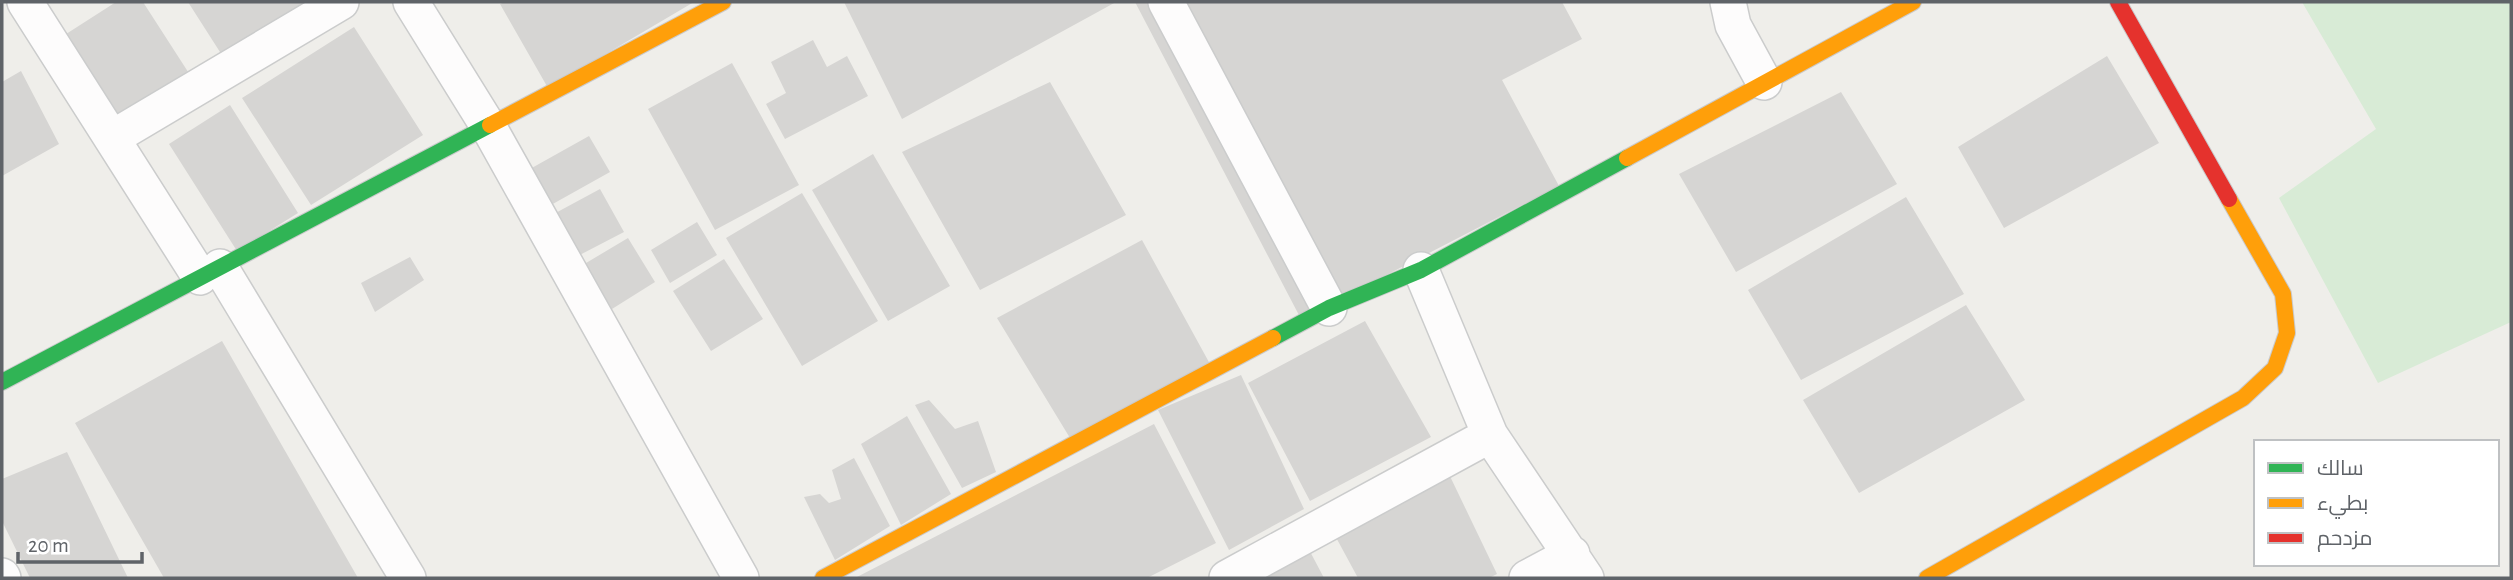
<svg xmlns="http://www.w3.org/2000/svg" width="2513" height="580" font-family="'Alegreya Sans',Cairo,sans-serif">
  <style>
    .green { fill: #d8ebd6 }
    .building { fill: #d6d5d3 }
    .lines { fill: none; stroke-linecap: round; stroke-linejoin: round }
    .street-casing { stroke: #cbcccc; stroke-width: 38 }
    .fast-casing { stroke: #cacacb; stroke-width: 18 }
    .slow-casing { stroke: #cacacb; stroke-width: 18 }
    .jam-casing { stroke: #cacacb; stroke-width: 18 }
    .street { stroke: #fdfcfc; stroke-width: 35 }
    .fast { stroke: #30b455; stroke-width: 16 }
    .slow { stroke: #ff9f0a; stroke-width: 16 }
    .jam { stroke: #e5322d; stroke-width: 16 }
  </style>
  <rect width="100%" height="100%" fill="#efeeea"/>
  <path class="green" d="M2302 2H2511V322L2378 383 2279 198 2376 129Z"/>
  <path class="building" d="M116 2H143L192 78 120 123 63 36Z
    M188 2H325L227 63Z
    M505 2H694L548 88 500 4Z
    M844 2H1116L902 119Z
    M1135 2H1562L1582 39 1502 80 1559 186 1301 319Z
    M354 27 423 135 311 205 242 98Z
    M813 40 827 67 847 56 868 96 785 139 766 104 786 93 771 62Z
    M2107 56 2159 143 2004 228 1958 147Z
    M732 63 799 185 715 230 648 109Z
    M21 71 59 144 2 176V82Z
    M1050 82 1126 215 980 290 902 152Z
    M1841 92 1897 184 1736 272 1679 174Z
    M230 105 298 213 237 251 169 144Z
    M589 136 610 172 542 210 521 174Z
    M873 154 950 286 888 321 812 190Z
    M600 189 624 232 572 259 550 216Z
    M802 193 878 321 802 366 726 238Z
    M1906 197 1964 294 1801 380 1748 290Z
    M697 222 717 255 670 283 651 250Z
    M628 238 655 282 604 314 576 269Z
    M1142 240 1210 364 1070 438 997 318Z
    M410 257 424 280 375 312 361 283Z
    M724 259 763 319 711 351 673 291Z
    M1966 305 2025 400 1859 493 1803 400Z
    M1365 321 1431 437 1310 501 1248 383Z
    M222 341 358 578H164L75 423Z
    M1241 375 1304 509 1229 550 1158 410Z
    M929 400 955 429 978 421 996 472 962 488 915 405Z
    M907 416 951 494 901 525 861 444Z
    M1154 424 1216 543 1147 578H855Z
    M67 452 128 578H30L2 521V479Z
    M854 458 890 526 835 560 804 497 820 494 829 503 841 499 832 470Z
    M1447 470 1497 574 1489 578H1358L1332 530Z
    M1305 542 1324 578H1245Z"/>
  <g class="lines">
    <defs>
      <path id="street" d="M25 2 200 277
        M411 2 488 126 741 578
        M1166 2 1329 308
        M1728 2 1733 25 1764 82
        M112 138 341 2
        M220 267 408 578
        M1421 270 1490 435 1586 578
        M2 576 3 578
        M1227 578 1490 435
        M1527 578 1572 554"/>
      <path id="fast" d="M1273 338 1329 308 1421 270 1627 158
        M2 382 490 125"/>
      <path id="slow" d="M490 125 723 2
        M1627 158 1913 2
        M823 578 1273 338
        M1927 578 2243 398 2275 368 2287 333 2283 294 2229 199"/>
      <path id="jam" d="M2118 2 2229 199"/>
    </defs>
    <use href="#street" class="street-casing"/>
    <use href="#fast" class="fast-casing"/>
    <use href="#slow" class="slow-casing"/>
    <use href="#jam" class="jam-casing"/>
    <use href="#street" class="street"/>
    <use href="#fast" class="fast"/>
    <use href="#slow" class="slow"/>
    <use href="#jam" class="jam"/>
  </g>
  <rect width="2513" height="580" fill="none" stroke="#5f6368" stroke-width="7"/>
  <rect x="2254" y="440" width="245" height="126" fill="#ffffff" stroke="#bfc1c3" stroke-width="2"/>
  <rect x="2268" y="463" width="35" height="10" fill="#30b455" stroke="#bfc1c3" stroke-width="2"/>
  <text x="2317" y="475" font-size="21" fill="#5f6368">سالك</text>
  <rect x="2268" y="498" width="35" height="10" fill="#ff9f0a" stroke="#bfc1c3" stroke-width="2"/>
  <text x="2317" y="510" font-size="21" fill="#5f6368">بطيء</text>
  <rect x="2268" y="533" width="35" height="10" fill="#e5322d" stroke="#bfc1c3" stroke-width="2"/>
  <text x="2317" y="545" font-size="21" fill="#5f6368">مزدحم</text>
  <path d="M18 552v10h124v-10" fill="none" stroke="#5f6368" stroke-width="3.5"/>
  <text x="28" y="552" font-size="21" fill="#5f6368" stroke="#ffffff" stroke-width="5" paint-order="stroke">20 m</text>
</svg>
